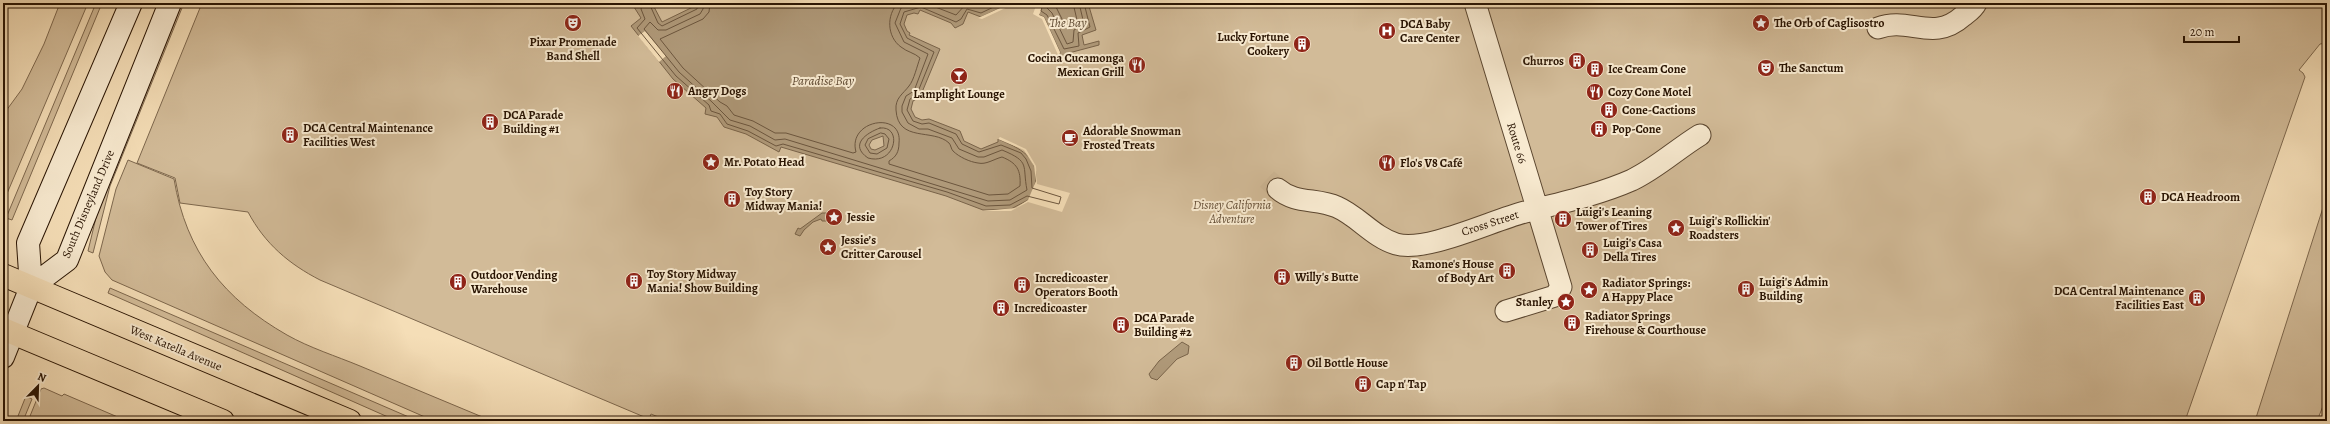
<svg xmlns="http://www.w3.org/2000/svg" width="2330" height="424" font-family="Alegreya,serif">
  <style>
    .green { fill: #d2bb98; stroke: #7d674d }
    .water { fill: #af9979; stroke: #796349; fill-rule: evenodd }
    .pier { fill: #f5deb7 }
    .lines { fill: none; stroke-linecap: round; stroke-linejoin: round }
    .shore { stroke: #6c563e; stroke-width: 1 }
    .street-tunnel { stroke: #ccb593; stroke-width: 21; stroke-dasharray: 21 10; stroke-linecap: butt }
    .street-casing { stroke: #5b462f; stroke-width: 23 }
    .secondary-casing { stroke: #281302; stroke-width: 24 }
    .primary-casing { stroke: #281302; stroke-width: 24 }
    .street { stroke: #f8ead0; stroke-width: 21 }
    .secondary { stroke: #f8ead0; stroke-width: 22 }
    .primary { stroke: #f5deb7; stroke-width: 22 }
    .labels { text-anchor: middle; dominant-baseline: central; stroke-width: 4; stroke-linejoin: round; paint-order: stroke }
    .poi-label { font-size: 12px; font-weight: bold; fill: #281302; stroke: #f8ead0; text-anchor: start }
    .street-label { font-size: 12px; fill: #281302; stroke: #f8ead0 }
    .park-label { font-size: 12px; font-style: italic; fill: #644e36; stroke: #f8ead0 }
    .water-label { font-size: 13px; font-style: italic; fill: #5e4932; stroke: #f8ead0 }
  </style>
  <rect width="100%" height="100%" fill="#f5deb7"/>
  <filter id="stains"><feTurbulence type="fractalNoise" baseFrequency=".005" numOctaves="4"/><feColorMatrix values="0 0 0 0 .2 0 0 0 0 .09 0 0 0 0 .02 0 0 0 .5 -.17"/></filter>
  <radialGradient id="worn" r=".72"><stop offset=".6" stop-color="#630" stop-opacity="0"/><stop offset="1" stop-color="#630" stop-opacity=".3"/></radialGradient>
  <path class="green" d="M60 3H88L3 203V115L22 89 44 44Z
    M96 3H102L12 220 6 218Z
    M177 3H184L110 186 93 253 88 251 104 184Z
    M202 3H2327V43L2320 44 2299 70 2303 73 2305 77 2185 421H668L651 414 649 419 320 280C289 264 265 244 248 212L180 203 175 178 137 163Z
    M128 160 174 179C186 252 224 299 287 335 310 348 336 356 360 366 404 384 448 403 492 421H434L112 280 105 272 99 256 116 189Z
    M2327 195V396L2317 421H2255Z
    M110 288 418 421H397L108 293Z
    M44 388 62 396 64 394 127 421H28L41 389Z
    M26 396 32 399 23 421H16Z"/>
  <path class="water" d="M641 3H652L662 22 695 6 694 3H1011L981 17 968 12 963 24 955 28 951 23 920 10 918 14 914 13 907 15 904 24 907 31 910 33 909 35 940 49 920 97 913 101 911 109 915 117 922 120 929 119 960 131 964 141 981 149 998 142V139C1019 148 1041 157 1035 185L1068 194 1028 200 1011 209 983 210 946 196 781 147 779 152 746 134 724 127 717 117 705 114 706 108 673 79 631 26 641 18 634 7ZM883 136 884 146 875 150 871 149 869 145 872 140Z
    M1039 3H1088L1096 30 1082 35 1084 45 1099 41V45L1065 54V57H1059L1060 52 1044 17 1035 13Z
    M822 213H827V221H822L821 219 813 222 804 230 800 236 795 234 798 228 800 229Z
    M1182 342 1189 346 1188 354 1177 359 1157 380 1151 378 1149 374 1159 361Z"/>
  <path class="pier" d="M1011 3 1016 5 1023 3 1020 8 1012 5 982 19 978 18Z
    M1037 3H1044L1039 15 1044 17 1060 52 1059 57 1042 19 1033 14Z
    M645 31 666 56 659 62 638 36Z
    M1000 137 1026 149 1036 166 1037 184 1070 193 1062 212 1028 202 1011 211H982L1016 208 1028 200 1036 181 1034 166 1024 150 998 139Z"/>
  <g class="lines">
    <path class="shore" d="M643 3 641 9 645 19 637 28 676 76 709 105 711 111 720 114 727 124 748 131 776 146 783 144 947 192 986 206 1010 205 1027 196 1059 204 1061 197 1032 188 1031 171 1026 159 1021 153 1001 145 979 152 962 144 956 134 929 123 922 124 913 121 907 110 910 99 917 94 934 52 907 38 900 24 904 12 921 7 956 22 961 19 967 9 981 13 1002 3
      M649 3 658 23 662 26 697 9 698 3
      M704 3 703 9 700 14 666 30H658L650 22 644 29 679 72 712 102 730 120 750 126 775 140 785 139 988 201 1010 200 1027 190C1022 165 1031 162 1002 150L984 157H978L959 149 952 138 928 129H919L908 123 902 112V106L906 96 914 91 928 54 904 42 895 23 901 8 915 3
      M710 3 709 12 703 19 660 39 683 68 720 102 727 106 734 115 753 121 775 133H786L853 153 856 152C847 120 903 110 899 143 899 152 896 157 889 161V164L989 195 1008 194 1020 186C1021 170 1017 163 1002 157 994 159 986 165 978 163 970 162 959 157 953 151 951 149 951 145 949 143 933 128 898 143 896 110 895 98 903 94 909 86 914 80 917 66 920 58 915 53 907 52 901 47 887 37 886 15 898 3
      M925 3 956 15 966 4 981 7 990 3
      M1043 3 1041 11 1047 15 1064 49 1079 46 1078 33 1090 27 1084 3
      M1048 3 1047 8 1052 13 1067 44 1073 42 1074 30 1084 24 1079 3
      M1054 3 1067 29 1077 20 1073 3
      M880 128C903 125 896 166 868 158 849 145 866 133 880 128Z
      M881 133 885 134 889 139 887 148 877 154 870 153 865 145 868 139Z"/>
    <path class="street-tunnel" d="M1267 179 1278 189"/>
    <defs>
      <path id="street" d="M1475 3 1561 287 1555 296 1506 311
        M1878 28C1909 16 1933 43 1963 16 1968 12 1973 9 1976 3
        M1278 189C1295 204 1317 198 1337 207 1358 216 1373 237 1396 244 1426 253 1493 220 1525 212 1560 203 1598 195 1632 180 1657 168 1677 149 1700 135"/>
      <path id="secondary" d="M31 287 67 260 170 3
        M3 357 31 287 28 243 131 3"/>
      <path id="primary" d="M3 275 350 421
        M3 329 223 421"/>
    </defs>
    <use href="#street" class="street-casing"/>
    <use href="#secondary" class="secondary-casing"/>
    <use href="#primary" class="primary-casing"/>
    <use href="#street" class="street"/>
    <use href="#secondary" class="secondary"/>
    <use href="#primary" class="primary"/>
  </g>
  <defs>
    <symbol id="theatre-disc" viewBox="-11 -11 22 22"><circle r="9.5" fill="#8f2418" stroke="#f8ead0"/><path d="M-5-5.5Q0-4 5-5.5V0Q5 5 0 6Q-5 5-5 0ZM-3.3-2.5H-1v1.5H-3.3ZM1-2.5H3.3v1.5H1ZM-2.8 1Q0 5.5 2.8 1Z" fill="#fff"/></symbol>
    <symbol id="sight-disc" viewBox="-11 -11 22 22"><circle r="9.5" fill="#8f2418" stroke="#f8ead0"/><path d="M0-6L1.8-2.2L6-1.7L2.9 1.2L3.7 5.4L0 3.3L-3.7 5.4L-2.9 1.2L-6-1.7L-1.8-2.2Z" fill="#fff"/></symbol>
    <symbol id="hospital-disc" viewBox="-11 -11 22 22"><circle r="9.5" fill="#8f2418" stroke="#f8ead0"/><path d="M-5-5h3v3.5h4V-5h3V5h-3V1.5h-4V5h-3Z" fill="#fff"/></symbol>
    <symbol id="building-disc" viewBox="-11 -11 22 22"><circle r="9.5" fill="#8f2418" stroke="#f8ead0"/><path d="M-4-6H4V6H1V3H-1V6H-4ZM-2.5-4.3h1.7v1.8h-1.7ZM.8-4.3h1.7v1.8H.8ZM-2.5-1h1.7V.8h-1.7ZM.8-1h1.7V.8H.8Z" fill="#fff"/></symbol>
    <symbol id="restaurant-disc" viewBox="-11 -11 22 22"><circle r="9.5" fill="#8f2418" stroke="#f8ead0"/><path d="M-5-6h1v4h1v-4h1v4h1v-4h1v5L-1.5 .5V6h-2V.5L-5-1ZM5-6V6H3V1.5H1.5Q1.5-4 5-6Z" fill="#fff"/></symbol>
    <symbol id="bar-disc" viewBox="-11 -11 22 22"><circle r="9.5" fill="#8f2418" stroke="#f8ead0"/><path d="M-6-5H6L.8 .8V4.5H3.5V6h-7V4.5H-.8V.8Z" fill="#fff"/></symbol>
    <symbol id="cafe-disc" viewBox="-11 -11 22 22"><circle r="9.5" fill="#8f2418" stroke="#f8ead0"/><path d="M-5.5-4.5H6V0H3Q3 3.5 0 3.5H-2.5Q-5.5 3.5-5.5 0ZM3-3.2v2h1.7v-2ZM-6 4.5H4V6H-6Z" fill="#fff"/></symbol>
  </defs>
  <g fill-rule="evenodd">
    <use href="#theatre-disc" x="563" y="13" width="20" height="20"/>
    <use href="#sight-disc" x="1751" y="13" width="20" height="20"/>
    <use href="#hospital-disc" x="1377" y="21" width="20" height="20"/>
    <use href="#building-disc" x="1292" y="34" width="20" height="20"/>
    <use href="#building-disc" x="1567" y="51" width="20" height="20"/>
    <use href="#restaurant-disc" x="1127" y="55" width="20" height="20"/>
    <use href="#theatre-disc" x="1756" y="58" width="20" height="20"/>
    <use href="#building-disc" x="1585" y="59" width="20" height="20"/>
    <use href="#bar-disc" x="949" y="66" width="20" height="20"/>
    <use href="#restaurant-disc" x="665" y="81" width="20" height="20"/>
    <use href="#restaurant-disc" x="1585" y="82" width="20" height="20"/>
    <use href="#building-disc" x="1599" y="100" width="20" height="20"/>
    <use href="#building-disc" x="480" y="112" width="20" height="20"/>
    <use href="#building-disc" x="1589" y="119" width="20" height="20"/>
    <use href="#building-disc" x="280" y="125" width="20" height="20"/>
    <use href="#cafe-disc" x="1060" y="128" width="20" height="20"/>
    <use href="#sight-disc" x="701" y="152" width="20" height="20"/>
    <use href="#restaurant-disc" x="1377" y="153" width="20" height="20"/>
    <use href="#building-disc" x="2138" y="187" width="20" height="20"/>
    <use href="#building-disc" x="722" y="189" width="20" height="20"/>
    <use href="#sight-disc" x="824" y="207" width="20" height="20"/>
    <use href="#building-disc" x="1553" y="209" width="20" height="20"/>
    <use href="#sight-disc" x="1666" y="218" width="20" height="20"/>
    <use href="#sight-disc" x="818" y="237" width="20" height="20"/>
    <use href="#building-disc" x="1580" y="240" width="20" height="20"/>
    <use href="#building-disc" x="1497" y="261" width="20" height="20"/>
    <use href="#building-disc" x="1272" y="267" width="20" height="20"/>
    <use href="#building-disc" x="624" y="271" width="20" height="20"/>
    <use href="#building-disc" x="448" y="272" width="20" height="20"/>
    <use href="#building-disc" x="1012" y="275" width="20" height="20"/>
    <use href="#building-disc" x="1736" y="279" width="20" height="20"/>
    <use href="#sight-disc" x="1579" y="280" width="20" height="20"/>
    <use href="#building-disc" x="2187" y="288" width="20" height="20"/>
    <use href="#sight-disc" x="1556" y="292" width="20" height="20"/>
    <use href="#building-disc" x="991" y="298" width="20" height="20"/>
    <use href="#building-disc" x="1562" y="313" width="20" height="20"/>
    <use href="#building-disc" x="1111" y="315" width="20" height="20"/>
    <use href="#building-disc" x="1284" y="353" width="20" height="20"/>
    <use href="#building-disc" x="1353" y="374" width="20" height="20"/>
  </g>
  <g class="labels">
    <g class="poi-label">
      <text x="1774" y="23">The Orb of Caglisostro</text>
      <text x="1400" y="24">DCA Baby<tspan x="1400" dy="14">Care Center</tspan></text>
      <text x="1289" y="37" text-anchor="end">Lucky Fortune<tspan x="1289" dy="14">Cookery</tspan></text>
      <text x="573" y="42" text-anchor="middle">Pixar Promenade<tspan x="573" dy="14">Band Shell</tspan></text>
      <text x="1124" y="58" text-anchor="end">Cocina Cucamonga<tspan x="1124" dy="14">Mexican Grill</tspan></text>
      <text x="1564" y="61" text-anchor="end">Churros</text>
      <text x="1779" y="68">The Sanctum</text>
      <text x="1608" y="69">Ice Cream Cone</text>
      <text x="688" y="91">Angry Dogs</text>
      <text x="1608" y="92">Cozy Cone Motel</text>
      <text x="959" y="94" text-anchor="middle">Lamplight Lounge</text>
      <text x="1622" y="110">Cone-Cactions</text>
      <text x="503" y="115">DCA Parade<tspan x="503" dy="14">Building #1</tspan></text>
      <text x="303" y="128">DCA Central Maintenance<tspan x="303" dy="14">Facilities West</tspan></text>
      <text x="1612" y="129">Pop-Cone</text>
      <text x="1083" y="131">Adorable Snowman<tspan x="1083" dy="14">Frosted Treats</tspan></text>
      <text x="724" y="162">Mr. Potato Head</text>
      <text x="1400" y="163">Flo's V8 Café</text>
      <text x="745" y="192">Toy Story<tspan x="745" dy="14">Midway Mania!</tspan></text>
      <text x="2161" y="197">DCA Headroom</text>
      <text x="1576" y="212">Luigi's Leaning<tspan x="1576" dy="14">Tower of Tires</tspan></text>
      <text x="847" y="217">Jessie</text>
      <text x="1689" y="221">Luigi's Rollickin'<tspan x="1689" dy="14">Roadsters</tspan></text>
      <text x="841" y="240">Jessie’s<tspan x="841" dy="14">Critter Carousel</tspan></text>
      <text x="1603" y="243">Luigi's Casa<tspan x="1603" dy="14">Della Tires</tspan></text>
      <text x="1494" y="264" text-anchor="end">Ramone's House<tspan x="1494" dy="14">of Body Art</tspan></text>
      <text x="647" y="274">Toy Story Midway<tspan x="647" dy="14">Mania! Show Building</tspan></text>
      <text x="471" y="275">Outdoor Vending<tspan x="471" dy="14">Warehouse</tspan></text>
      <text x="1295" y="277">Willy's Butte</text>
      <text x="1035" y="278">Incredicoaster<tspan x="1035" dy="14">Operators Booth</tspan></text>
      <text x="1759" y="282">Luigi's Admin<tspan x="1759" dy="14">Building</tspan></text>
      <text x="1602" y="283">Radiator Springs:<tspan x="1602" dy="14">A Happy Place</tspan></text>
      <text x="2184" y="291" text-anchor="end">DCA Central Maintenance<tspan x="2184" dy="14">Facilities East</tspan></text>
      <text x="1553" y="302" text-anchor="end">Stanley</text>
      <text x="1014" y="308">Incredicoaster</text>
      <text x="1585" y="316">Radiator Springs<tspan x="1585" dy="14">Firehouse &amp; Courthouse</tspan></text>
      <text x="1134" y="318">DCA Parade<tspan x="1134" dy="14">Building #2</tspan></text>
      <text x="1307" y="363">Oil Bottle House</text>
      <text x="1376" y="384">Cap n' Tap</text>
    </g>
    <g class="street-label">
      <text transform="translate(1517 143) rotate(73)">Route 66</text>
      <text transform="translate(88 204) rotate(-67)">South Disneyland Drive</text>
      <text transform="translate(1490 223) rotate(-18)">Cross Street</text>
      <text transform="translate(176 348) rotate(23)">West Katella Avenue</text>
    </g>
    <g class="park-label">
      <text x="1232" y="205">Disney California<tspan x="1232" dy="14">Adventure</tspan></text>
    </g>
    <g class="water-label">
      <text x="1068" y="22">The Bay</text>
      <text x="823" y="80">Paradise Bay</text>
    </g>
  </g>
  <rect width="2330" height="424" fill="none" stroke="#f5deb7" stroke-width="16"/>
  <rect x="4" y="4" width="2322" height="416" fill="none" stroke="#281302" stroke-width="2"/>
  <rect x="8" y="8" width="2314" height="408" fill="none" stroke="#281302"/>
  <g transform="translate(38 386) rotate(23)" stroke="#f8ead0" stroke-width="3" paint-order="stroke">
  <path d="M0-3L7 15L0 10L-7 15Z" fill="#281302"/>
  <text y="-6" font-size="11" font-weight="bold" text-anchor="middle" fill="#281302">N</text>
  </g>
  <path d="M2184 36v6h55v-6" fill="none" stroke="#281302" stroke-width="2"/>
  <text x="2190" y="36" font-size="12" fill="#281302" stroke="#f8ead0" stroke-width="3" paint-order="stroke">20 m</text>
  <rect width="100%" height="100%" filter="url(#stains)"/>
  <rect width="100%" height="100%" fill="url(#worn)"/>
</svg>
